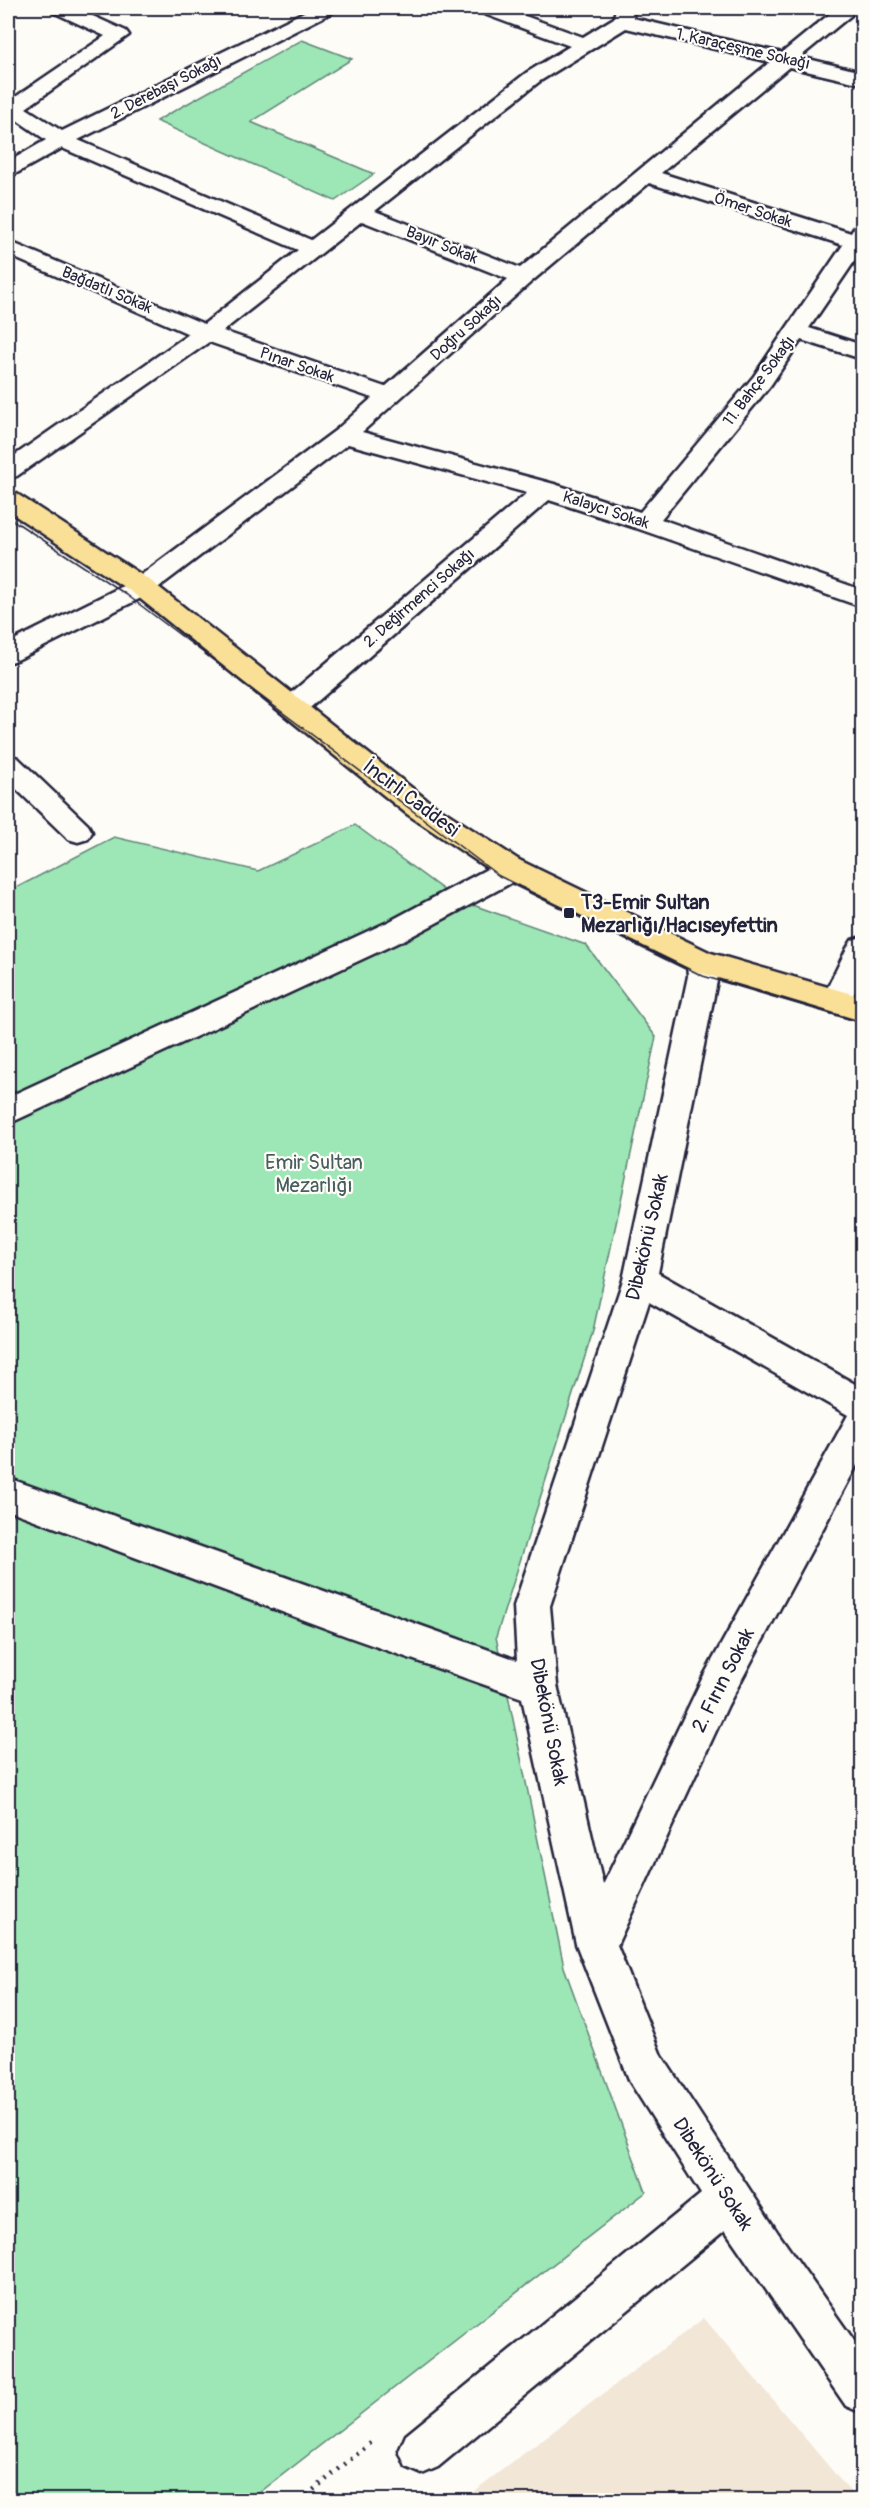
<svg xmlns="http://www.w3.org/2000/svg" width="870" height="2508" font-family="Pangolin,sans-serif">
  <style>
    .built { fill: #f2e6d6 }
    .green { fill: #9de6b5; stroke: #608478; stroke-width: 1.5 }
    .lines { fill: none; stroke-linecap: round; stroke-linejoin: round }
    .minor-casing { stroke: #22223b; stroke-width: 5 }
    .major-casing { stroke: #22223b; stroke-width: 5 }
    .path { stroke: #22223b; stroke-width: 4.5; stroke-dasharray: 2 6; stroke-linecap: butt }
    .minor { fill: #fdfcf7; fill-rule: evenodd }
    .major { fill: #fadf96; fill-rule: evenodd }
    .tram { stroke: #22223b; stroke-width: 1.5 }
    .poi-dot { fill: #22223b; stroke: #fdfcf7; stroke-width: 2 }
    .labels { text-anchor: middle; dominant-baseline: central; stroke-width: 4.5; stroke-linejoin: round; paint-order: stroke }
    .far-street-label { font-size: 16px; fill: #22223b; stroke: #fdfcf7 }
    .street-label { font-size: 20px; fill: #22223b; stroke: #fdfcf7 }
    .poi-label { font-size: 20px; font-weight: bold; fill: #22223b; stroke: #fdfcf7; text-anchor: start }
    .park-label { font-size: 20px; fill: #475d60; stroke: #fdfcf7 }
  </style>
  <rect width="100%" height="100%" fill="#fdfcf7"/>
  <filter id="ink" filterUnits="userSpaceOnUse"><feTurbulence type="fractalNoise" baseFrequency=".0167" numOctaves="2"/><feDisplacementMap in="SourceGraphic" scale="12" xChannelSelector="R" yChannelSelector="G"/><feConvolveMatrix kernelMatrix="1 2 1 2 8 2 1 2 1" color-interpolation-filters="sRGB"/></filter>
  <g filter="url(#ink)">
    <path class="built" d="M704 2318 857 2500H462Z"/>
    <path class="green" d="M302 40 352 59 251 122 374 174 335 201 156 121Z
      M355 825 456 899 586 945 656 1037 593 1331 496 1637 564 1967 646 2192 250 2500H8V892L114 837 258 871Z"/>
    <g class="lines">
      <defs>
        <path id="minor" d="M51 8H75L126 31 129 35 26 108 62 131 312 8H335L333 12 78 140 311 240 526 73 570 46 479 12 477 8H503L583 37 614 18 616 8H634L633 18 782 53 837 8H857L855 12 800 57 862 72V84L789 67 661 173 851 233 854 228 862 227V250L809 328 862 345V359L801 340 770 386 661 519 862 590V607L636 528 549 500 304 713 294 715 284 713 280 706 284 699 527 493 348 444 151 593 17 660 8 663V643L133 581 336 430 372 398 209 342 17 476 8 479V460L189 334 8 255V241L204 324 298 250 62 148 15 174 8 176V162L46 140 8 114V99L11 100 105 36 53 12ZM626 28 770 62 520 268 375 211 540 81ZM649 183 843 245 754 376 640 512 554 484 362 432 531 282ZM362 221 508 279 385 387 223 331Z
          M8 755 18 758 88 825 92 832 88 839 78 842 68 839 8 781Z
          M509 857 519 860 523 868 519 876 509 884 410 937 8 1124V1097L390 921 489 868 499 860Z
          M862 937C865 967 861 982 847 1009L836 1013 825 1009 821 1001 847 948 852 940Z
          M702 951 713 954 717 962 718 976 658 1273 862 1388V1456L728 1705 617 1945 660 2053 778 2233 862 2352V2413L846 2406 725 2230 438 2467 422 2474 406 2467 399 2451 406 2435 701 2194 630 2082 576 1944 522 1698 349 1637 8 1510V1478L517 1660 514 1606 623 1280 688 976 687 962 691 954ZM649 1302 848 1415 702 1679 603 1885 557 1685 550 1606Z"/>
        <path id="major" d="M8 492 17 494 151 581 427 800 519 860 711 953 862 997V1021L691 970 499 876 407 814 133 593 8 511Z"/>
      </defs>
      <use href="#minor" class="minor-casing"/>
      <use href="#major" class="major-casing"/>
      <path class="path" d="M301 2500 372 2442"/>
      <use href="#minor" class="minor"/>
      <use href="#major" class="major"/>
      <path class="tram" d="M8 517 127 595 499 876 703 976 862 1023"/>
    </g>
  </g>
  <rect class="poi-dot" x="563" y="907" width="12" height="12" rx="3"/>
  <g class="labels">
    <g class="far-street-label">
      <text transform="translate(743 49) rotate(13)">1. Karaçeşme Sokağı</text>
      <text transform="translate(166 87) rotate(-27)">2. Derebaşı Sokağı</text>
      <text transform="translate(753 210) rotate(18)">Ömer Sokak</text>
      <text transform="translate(442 245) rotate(22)">Bayır Sokak</text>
      <text transform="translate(107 290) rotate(23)">Bağdatlı Sokak</text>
      <text transform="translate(466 328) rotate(-42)">Doğru Sokağı</text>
      <text transform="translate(297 365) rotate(19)">Pınar Sokak</text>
      <text transform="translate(759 381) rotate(-53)">11. Bahçe Sokağı</text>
      <text transform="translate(606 510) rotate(18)">Kalaycı Sokak</text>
      <text transform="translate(419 598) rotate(-41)">2. Değirmenci Sokağı</text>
    </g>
    <g class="street-label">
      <text transform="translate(411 798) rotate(37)">İncirli Caddesi</text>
      <text transform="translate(647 1237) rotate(-77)">Dibekönü Sokak</text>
      <text transform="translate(723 1680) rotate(-63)">2. Fırın Sokak</text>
      <text transform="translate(549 1722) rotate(79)">Dibekönü Sokak</text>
      <text transform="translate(713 2174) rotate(57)">Dibekönü Sokak</text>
    </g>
    <g class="poi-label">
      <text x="581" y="902">T3-Emir Sultan<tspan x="581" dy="23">Mezarlığı/Hacıseyfettin</tspan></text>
    </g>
    <g class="park-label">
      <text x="314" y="1162">Emir Sultan<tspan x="314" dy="23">Mezarlığı</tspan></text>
    </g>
  </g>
  <rect width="870" height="2508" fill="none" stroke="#fdfcf7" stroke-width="30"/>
  <rect x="15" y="15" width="840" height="2478" fill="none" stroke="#22223b" stroke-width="2" filter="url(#ink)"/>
</svg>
